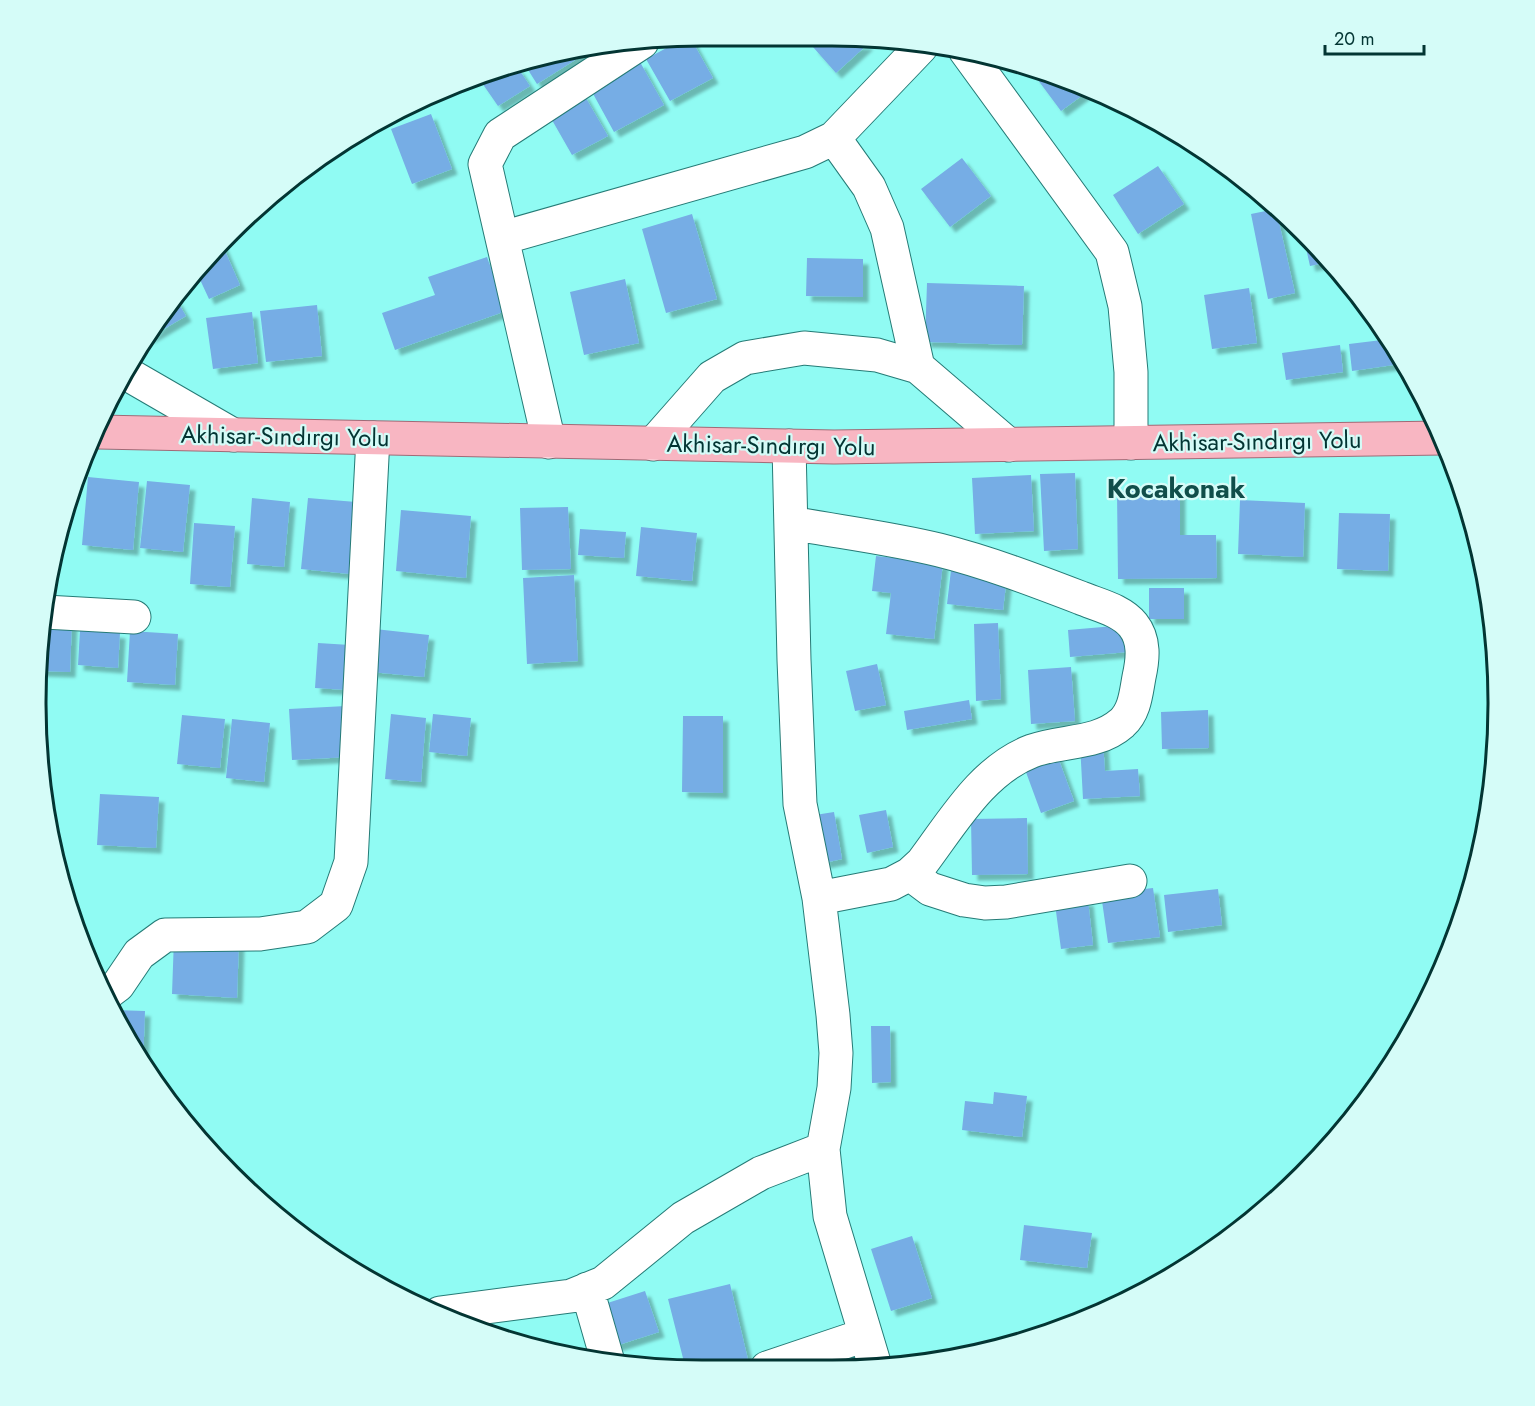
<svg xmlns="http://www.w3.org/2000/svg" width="1535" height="1406" font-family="Jost,sans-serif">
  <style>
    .building { fill: #76ade5; filter: url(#shadow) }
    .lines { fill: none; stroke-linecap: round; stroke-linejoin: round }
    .minor-casing { stroke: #257b76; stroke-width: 35 }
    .major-casing { stroke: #a06a76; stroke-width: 35 }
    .minor { stroke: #fff; stroke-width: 33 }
    .major { stroke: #f8b6c2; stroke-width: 33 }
    .labels { text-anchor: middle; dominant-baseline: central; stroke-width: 4.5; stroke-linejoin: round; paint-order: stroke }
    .street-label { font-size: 24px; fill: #033533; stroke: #d5fcf8 }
    .quarter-label { font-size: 27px; font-weight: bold; fill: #104e4a; stroke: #d5fcf8 }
    .rim { fill: none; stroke: #033533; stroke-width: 3 }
  </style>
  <defs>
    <filter id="shadow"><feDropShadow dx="5.5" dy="5.5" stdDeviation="1.5" flood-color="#0004"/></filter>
  </defs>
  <rect width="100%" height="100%" fill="#90fbf3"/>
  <path class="building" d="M690 37 713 78 670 101 646 59 685 38Z
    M818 42 851 43 868 44 836 73 813 47Z
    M578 48 583 55 537 84 525 65Z
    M640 62 664 105 614 132 591 90Z
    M518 68 530 86 498 106 480 80Z
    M1034 71 1088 87 1091 89 1061 111 1032 72Z
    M583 93 608 136 572 155 548 113Z
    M431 114 452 169 412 184 391 129Z
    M962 158 991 196 950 227 921 189Z
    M1158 166 1184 204 1138 234 1113 195Z
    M1276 209 1295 293 1268 299 1251 214Z
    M692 214 717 299 666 313 642 229Z
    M1302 230 1304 232 1329 262 1310 266Z
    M222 244 240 285 209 299 196 271Z
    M487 257 506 311 395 350 382 313 435 295 428 277Z
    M807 258 863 259V297L806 296Z
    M625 279 639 343 584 355 570 292Z
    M927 283 1024 286 1022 345 925 342Z
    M1249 288 1257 343 1212 349 1204 295Z
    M176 299 186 316 147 339Z
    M317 305 322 356 266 362 260 311Z
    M252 312 258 363 213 369 206 318Z
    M1390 339 1400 357V364L1352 371 1349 344Z
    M1340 345 1343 372 1286 380 1282 353Z
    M1075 473 1078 549 1044 551 1040 474Z
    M1031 475 1034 531 975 534 972 478Z
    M88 477 139 482 133 550 82 545Z
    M147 481 190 485 183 552 140 548Z
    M1117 491H1180V535H1216L1217 578 1118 579Z
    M252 498 290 502 284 567 247 564Z
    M308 498 356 502 350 574 301 569Z
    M1240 500 1305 503 1303 557 1238 554Z
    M568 507 571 569 522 570 520 508Z
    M401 510 471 516 466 578 396 571Z
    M1339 513 1390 514 1388 571 1337 569Z
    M194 523 235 526 230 587 190 584Z
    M641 527 697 533 692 581 636 576Z
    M580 529 626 532 624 558 578 555Z
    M876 556 943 563 934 639 886 634 891 593 872 591Z
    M951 570 1007 576 1003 610 947 604Z
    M574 575 578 661 527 664 523 578Z
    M1149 588H1184V619H1149Z
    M44 619 72 620 70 672 38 671 37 660Z
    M998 623 1001 699 976 701 974 624Z
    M1126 625 1128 652 1070 657 1068 630Z
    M375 629 429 635 424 677 371 672Z
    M80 630 120 633 118 668 78 665Z
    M130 631 178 634 175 685 127 682Z
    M318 643 350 645 348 690 315 688Z
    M877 664 886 705 855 711 846 671Z
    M1071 667 1075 721 1031 724 1028 670Z
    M969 700 972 719 907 730 904 711Z
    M346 706 349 757 292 760 289 709Z
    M1208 710 1209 748 1162 749 1161 712Z
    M391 714 426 718 421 782 385 779Z
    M433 714 471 718 467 756 429 752Z
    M182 715 225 719 220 768 177 764Z
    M683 716H723V793L682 792Z
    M232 719 270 723 264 782 226 778Z
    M1103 743 1105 771 1138 769 1140 796 1083 799 1080 744Z
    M1056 752 1074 801 1041 813 1023 764Z
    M100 794 159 797 156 848 97 845Z
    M886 810 893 847 867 853 859 815Z
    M834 812 842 859 824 863 815 815Z
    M1027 818 1028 874 972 875 971 819Z
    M1153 888 1160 937 1108 943 1101 894Z
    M1218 889 1222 925 1168 932 1164 895Z
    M1088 900 1093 945 1061 949 1055 904Z
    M174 938 239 941 237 998 172 994Z
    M114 1010 145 1011 143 1064 125 1030Z
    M871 1026H890L891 1082 872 1083Z
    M994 1092 1027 1096 1022 1137 962 1130 965 1101 993 1104Z
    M1024 1225 1092 1233 1087 1268 1020 1260Z
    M912 1236 932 1298 891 1311 871 1249Z
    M730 1284 750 1368 685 1366 668 1299Z
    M645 1291 659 1332 609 1348 595 1307Z"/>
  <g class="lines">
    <defs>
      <path id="minor" d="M965 50 1112 252 1125 306 1131 372V443
        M834 138 869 187 887 228 918 367
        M502 238 805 152 834 138 921 47
        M124 372 233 435
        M549 442 485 164 500 135 642 42
        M653 444 712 377 745 358 804 348 877 355 918 367 1009 445
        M789 446 794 660 800 804 819 898 833 1015 836 1053 834 1088 823 1149 830 1216 875 1366
        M791 523C840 532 890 538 939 550 987 562 1034 580 1081 598 1098 605 1121 610 1133 625 1145 640 1143 659 1139 677 1136 693 1135 711 1122 723 1097 745 1062 740 1032 751 982 770 953 822 922 863L910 874 891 884 819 898
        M45 612 134 617
        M910 874 930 889 964 900 985 903 1006 902 1130 881
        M106 994 118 985 139 954 165 935 260 934 307 927 336 905 351 862 373 438
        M587 1289 608 1362
        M440 1313 571 1296 603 1283 683 1218 761 1173 823 1149
        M767 1368 865 1335"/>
      <path id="major" d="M99 432 834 447 1443 438"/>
    </defs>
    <use href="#minor" class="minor-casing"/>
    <use href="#major" class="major-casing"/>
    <use href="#minor" class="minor"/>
    <use href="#major" class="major"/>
  </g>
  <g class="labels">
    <g class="street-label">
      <text transform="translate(285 436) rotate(1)">Akhisar-Sındırgı Yolu</text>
      <text transform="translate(1257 441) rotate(-1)">Akhisar-Sındırgı Yolu</text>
      <text transform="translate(771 445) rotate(1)">Akhisar-Sındırgı Yolu</text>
    </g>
    <g class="quarter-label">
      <text x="1176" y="488">Kocakonak</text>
    </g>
  </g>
  <path d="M0 0H1535V1406H0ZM702 46H832A656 656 0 0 1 1488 702V704A656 656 0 0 1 832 1360H702A656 656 0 0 1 46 704V702A656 656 0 0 1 702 46Z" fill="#d5fcf8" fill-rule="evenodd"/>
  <path class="rim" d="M702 46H832A656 656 0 0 1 1488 702V704A656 656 0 0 1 832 1360H702A656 656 0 0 1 46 704V702A656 656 0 0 1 702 46Z"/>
  <path d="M1325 45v9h99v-9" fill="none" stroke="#033533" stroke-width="3"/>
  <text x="1334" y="45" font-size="18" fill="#033533" stroke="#d5fcf8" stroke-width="4.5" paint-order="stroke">20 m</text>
</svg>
